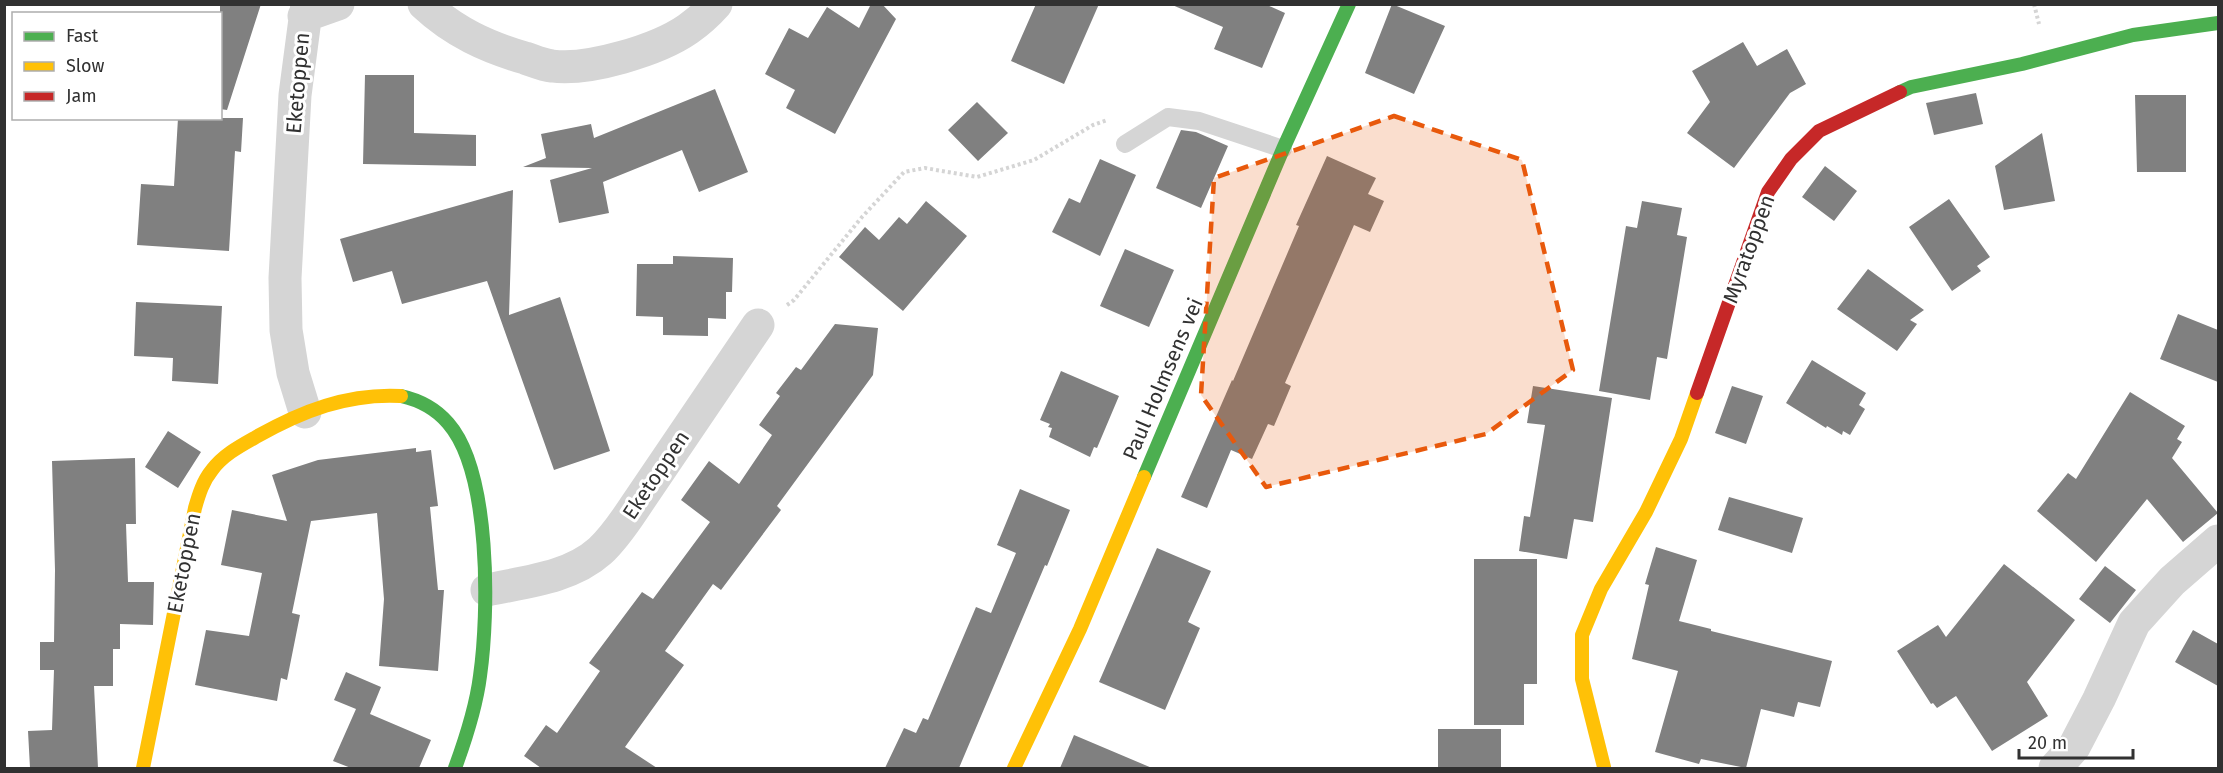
<svg xmlns="http://www.w3.org/2000/svg" width="2223" height="773" font-family="'Fira Sans',sans-serif">
  <style>
    .building { fill: #808080 }
    .lines { fill: none; stroke-linecap: round; stroke-linejoin: round }
    .path { stroke: #d5d5d5; stroke-width: 4; stroke-dasharray: 3 3; stroke-linecap: butt }
    .lane { stroke: #d5d5d5; stroke-width: 18 }
    .street { stroke: #d5d5d5; stroke-width: 33 }
    .fast { stroke: #4caf50; stroke-width: 14 }
    .slow { stroke: #ffc107; stroke-width: 14 }
    .jam { stroke: #c62828; stroke-width: 14 }
    .marked { fill: #e8590c; fill-opacity: 0.2; stroke: #e8590c; stroke-width: 4.5; stroke-dasharray: 12 8; stroke-linejoin: round }
    .labels { text-anchor: middle; dominant-baseline: central; stroke-width: 6; stroke-linejoin: round; paint-order: stroke }
    .street-label { font-size: 21px; fill: #313131; stroke: #fff }
  </style>
  <rect width="100%" height="100%" fill="#fff"/>
  <path class="building" d="M220 4H261L227 110 220 109Z
    M871 4H882L896 19 835 134 786 108 795 90 765 74 789 28 808 38 827 7 859 28Z
    M1036 4H1099L1064 84 1011 61Z
    M1170 4H1265L1285 13 1262 68 1214 49 1223 27Z
    M1392 4 1445 26 1414 94 1365 73Z
    M1743 42 1757 66 1787 49 1806 84 1790 93 1734 168 1687 133 1710 102 1692 71Z
    M365 75H414V133L476 135V166L363 164Z
    M715 89 748 172 699 192 682 150 603 182 609 213 559 223 550 180 592 168 523 167 546 158 541 134 591 124 594 138Z
    M1976 93 1983 124 1934 135 1926 103Z
    M2135 95H2186V172H2137Z
    M977 102 1008 133 978 161 948 130Z
    M178 118H243L241 152 235 151 229 251 137 245 141 184 174 186Z
    M1181 130 1196 132 1228 146 1201 208 1156 188Z
    M2042 133 2055 201 2004 210 1995 166Z
    M1327 156 1376 178 1368 194 1384 201 1370 232 1354 225 1285 383 1291 386 1274 426 1268 424 1252 459 1231 450 1207 508 1181 497 1232 380 1233 381 1299 226 1296 225Z
    M1100 159 1136 175 1100 256 1052 232 1069 198 1080 203Z
    M1825 166 1857 191 1834 221 1802 197Z
    M513 190 509 315 560 297 610 451 554 470 487 281 402 304 392 271 353 282 340 239Z
    M1949 199 1990 257 1977 266 1981 271 1952 291 1909 227Z
    M926 201 967 236 903 311 839 257 865 227 879 240 899 217 907 224Z
    M1642 201 1682 208 1677 235 1687 237 1667 359 1657 357 1650 400 1599 391 1626 226 1637 228Z
    M1125 249 1174 270 1149 327 1100 306Z
    M673 256 733 258 732 292H726V319L708 318V336L663 335V317L636 316 637 264H673Z
    M1868 269 1924 310 1910 320 1917 324 1897 351 1837 309Z
    M136 302 222 306 218 384 172 381 173 358 134 356Z
    M2178 314 2218 330V382L2160 359Z
    M835 324 878 328 873 375 777 506 781 510 721 590 713 584 665 651 684 665 625 747 657 768H541L524 756 546 725 557 733 600 671 589 663 642 592 653 599 710 522 681 500 709 461 739 484 772 435 759 425 780 396 776 393 796 367 801 370Z
    M1812 360 1866 393 1859 405 1865 409 1850 435 1843 431 1842 435 1827 426 1826 428 1786 403Z
    M1061 371 1119 396 1097 448 1094 447 1090 457 1049 437 1052 428 1048 427 1050 424 1040 420Z
    M1533 386 1612 398 1593 522 1574 519 1567 559 1519 551 1524 516 1530 517 1545 425 1527 423Z
    M1732 386 1763 396 1746 444 1715 433Z
    M2130 392 2185 426 2177 439 2182 442 2172 458 2218 513 2183 542 2147 499 2096 562 2037 511 2068 473 2076 479Z
    M168 431 201 452 178 488 145 467Z
    M416 448V452L431 450 438 506 430 507 438 590H444L438 671 379 666 384 599 377 513 311 521 292 613 300 615 287 680 281 678 277 701 195 685 206 630 249 636 262 573 221 565 232 510 287 521 272 475 318 460Z
    M135 458 136 524H126L128 582H154L153 625 120 624V649H113V686H94L98 768H30L28 731 52 730 54 670H40V642H54L55 570 52 461Z
    M1020 489 1070 510 1047 566 1045 565 959 768H885L904 728 916 733 923 718 928 720 976 607 991 613 1016 553 997 545Z
    M1729 497 1803 518 1792 553 1718 530Z
    M1656 547 1697 560 1679 621 1711 629V631L1832 661 1820 707 1798 702 1794 717 1761 709 1746 768 1701 759 1699 764 1655 752 1678 671 1632 659 1649 585 1645 584Z
    M1157 548 1211 571 1188 622 1200 628 1165 710 1099 682Z
    M1474 559H1537V684H1524V725H1474Z
    M2004 564 2075 620 2027 682 2048 716 1992 751 1956 696 1937 708 1933 703 1931 704 1897 651 1938 625 1946 637Z
    M2105 566 2136 590 2110 623 2079 599Z
    M2193 630 2218 644V686L2175 662Z
    M346 672 381 687 370 714 431 740 419 768H351L333 761 356 709 334 700Z
    M1438 729H1501V768H1438Z
    M1074 735 1152 768H1060Z"/>
  <g class="lines">
    <path class="path" d="M2034 4 2039 24
      M787 305 794 300 862 217 904 172 925 168 977 177 1034 160 1093 125 1107 120"/>
    <path class="lane" d="M1125 144 1168 117 1199 121 1283 149"/>
    <path class="street" d="M424 4C454 32 487 47 525 58 534 61 543 65 552 66 588 71 658 50 688 29 698 22 708 13 716 4
      M304 16 338 4
      M305 412 293 373 286 330 285 278 295 95 307 4
      M487 590C524 582 570 578 600 551 613 539 624 523 634 508L758 325
      M2055 768 2074 747 2099 699 2134 623 2172 581 2218 541"/>
    <path class="fast" d="M1900 92 1911 87 2022 64 2133 35 2218 23
      M401 396C419 400 436 409 448 423 491 472 489 613 480 676 476 708 466 738 455 768
      M1144 477 1283 149 1349 4"/>
    <path class="slow" d="M1604 767 1582 679V635L1601 589 1646 512 1681 439 1697 393
      M143 768 195 508C199 494 203 481 212 470 223 455 240 446 256 437 302 411 348 393 401 396
      M1014 768 1080 629 1144 477"/>
    <path class="jam" d="M1697 393 1768 192 1791 159 1819 131 1900 92"/>
  </g>
  <path class="marked" d="M1394 116 1522 160 1573 370 1486 434 1266 487 1201 395 1214 178Z"/>
  <g class="labels">
    <g class="street-label">
      <text transform="translate(298 83) rotate(-85)">Eketoppen</text>
      <text transform="translate(1749 249) rotate(-70)">Myratoppen</text>
      <text transform="translate(1163 379) rotate(-67)">Paul Holmsens vei</text>
      <text transform="translate(656 475) rotate(-56)">Eketoppen</text>
      <text transform="translate(184 563) rotate(-79)">Eketoppen</text>
    </g>
  </g>
  <rect width="2223" height="773" fill="none" stroke="#313131" stroke-width="12"/>
  <rect x="12" y="12" width="210" height="108" fill="#ffffff" stroke="#adadad" stroke-width="1.5"/>
  <rect x="24" y="32" width="30" height="9" fill="#4caf50" stroke="#adadad" stroke-width="1.5"/>
  <text x="66" y="42" font-size="18" fill="#313131">Fast</text>
  <rect x="24" y="62" width="30" height="9" fill="#ffc107" stroke="#adadad" stroke-width="1.5"/>
  <text x="66" y="72" font-size="18" fill="#313131">Slow</text>
  <rect x="24" y="92" width="30" height="9" fill="#c62828" stroke="#adadad" stroke-width="1.5"/>
  <text x="66" y="102" font-size="18" fill="#313131">Jam</text>
  <path d="M2019 749v9h114v-9" fill="none" stroke="#313131" stroke-width="3"/>
  <text x="2028" y="749" font-size="18" fill="#313131" stroke="#ffffff" stroke-width="4.5" paint-order="stroke">20 m</text>
</svg>
